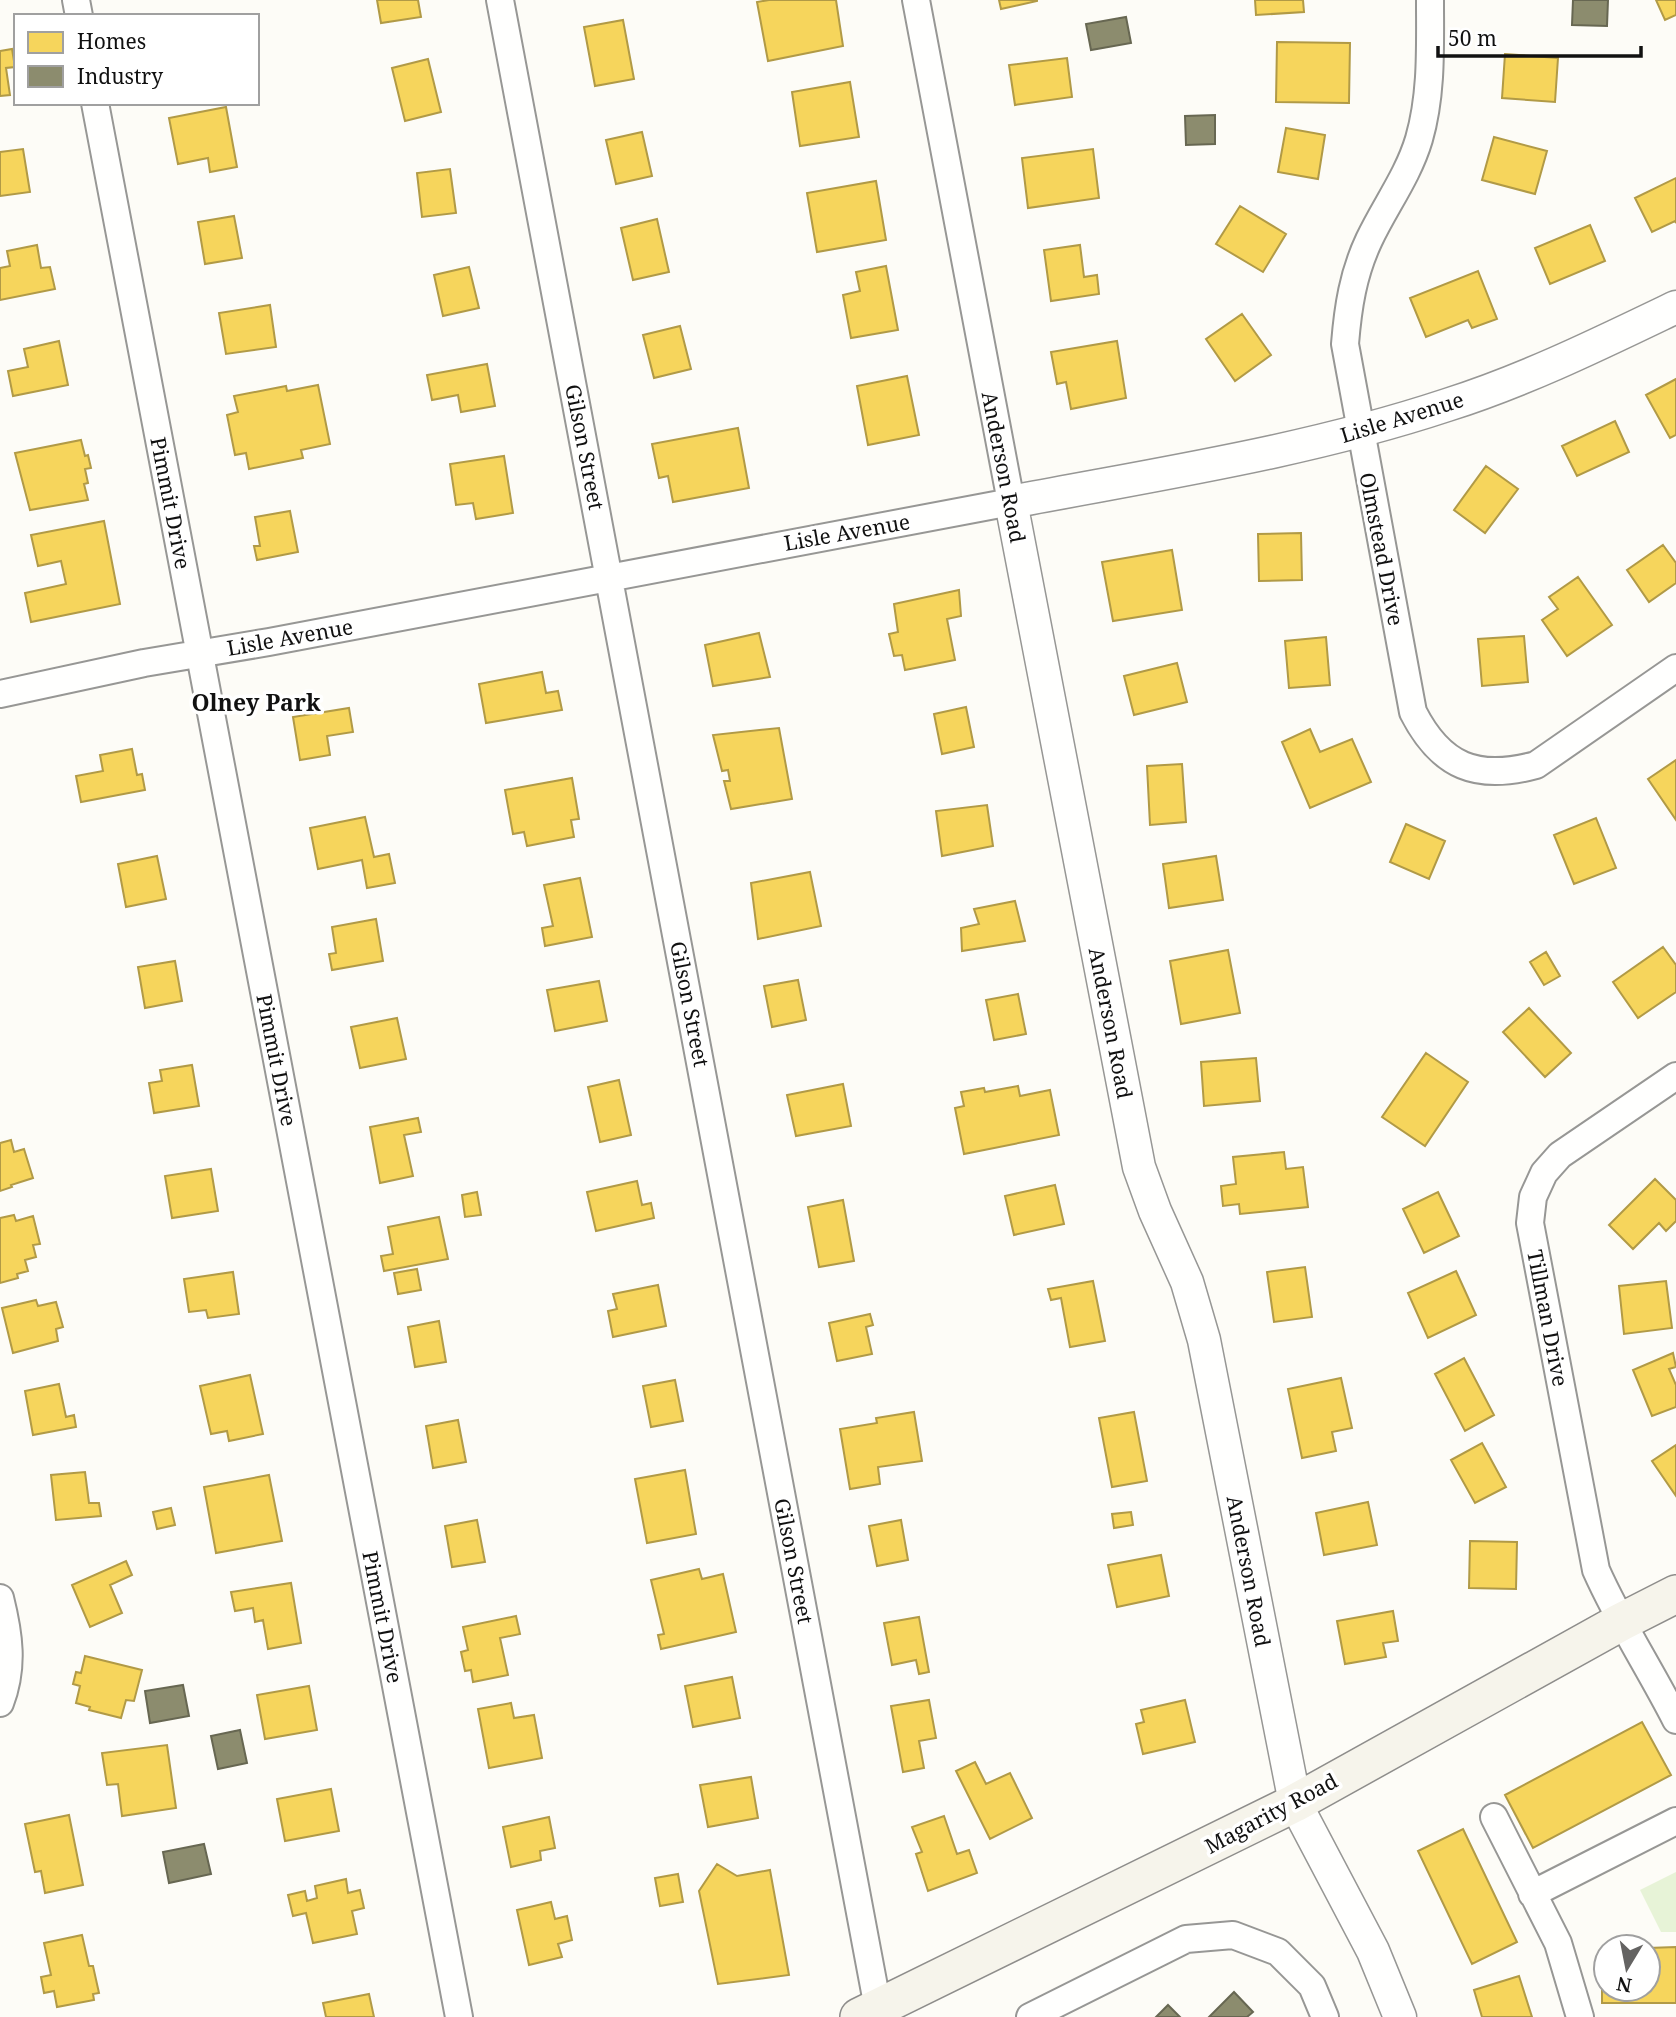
<svg xmlns="http://www.w3.org/2000/svg" width="1676" height="2017" font-family="'Noto Serif',serif">
  <style>
    .green { fill: #e7f3d7 }
    .homes { fill: #f6d55c; stroke: #b19a46; stroke-width: 2 }
    .industry { fill: #8c8c6e; stroke: #676752; stroke-width: 2 }
    .lines { fill: none; stroke-linecap: round; stroke-linejoin: round }
    .minor-casing { stroke: #979795; stroke-width: 30 }
    .tertiary-casing { stroke: #979795; stroke-width: 35 }
    .secondary-casing { stroke: #8e8d8b; stroke-width: 40 }
    .minor { stroke: #fffffe; stroke-width: 26 }
    .tertiary { stroke: #fffffe; stroke-width: 32 }
    .secondary { stroke: #f6f4eb; stroke-width: 37 }
    .labels { text-anchor: middle; dominant-baseline: central; stroke-width: 7; stroke-linejoin: round; paint-order: stroke }
    .street-label { font-size: 21px; fill: #111; stroke: #fff }
    .neighbourhood-label { font-size: 23px; font-weight: bold; fill: #111; stroke: #fff }
  </style>
  <rect width="100%" height="100%" fill="#fdfcf7"/>
  <path class="green" d="M1676 1872V1932H1661L1640 1890Z"/>
  <path class="homes" d="M377 0H418L421 17 381 23Z
    M769 0H836L843 46 768 61 757 2Z
    M999 0H1037V1L1001 9Z
    M1255 0H1303L1304 12 1256 15Z
    M1656 0H1676V15L1665 20Z
    M623 20 634 79 595 86 584 27Z
    M1277 42 1350 43 1349 103 1276 102Z
    M12 49 15 67 6 68 10 95 0 96V51Z
    M1505 54 1558 58 1555 102 1502 98Z
    M1067 58 1072 97 1015 105 1009 65Z
    M428 59 441 112 405 121 392 68Z
    M850 82 859 137 800 146 792 92Z
    M226 107 237 167 210 172 208 158 178 164 169 118Z
    M1286 128 1325 135 1318 179 1278 172Z
    M642 132 652 176 616 184 606 140Z
    M1494 137 1547 151 1535 194 1482 180Z
    M23 149 30 192 0 196V152Z
    M1093 149 1099 198 1028 208 1022 158Z
    M450 169 456 213 422 217 417 173Z
    M1676 178V223L1675 221 1652 232 1635 198Z
    M876 181 886 240 817 252 807 193Z
    M1240 206 1286 234 1263 272 1216 244Z
    M234 216 242 258 205 264 198 222Z
    M657 219 669 272 633 280 621 228Z
    M1590 225 1605 261 1550 284 1535 248Z
    M37 245 41 268 50 267 55 289 0 300V268L10 266 7 251Z
    M1080 245 1084 277 1097 275 1099 294 1051 301 1044 250Z
    M886 266 898 330 851 338 843 295 860 291 856 272Z
    M469 267 479 308 443 316 434 275Z
    M1478 271 1497 319 1472 328 1468 320 1426 337 1410 298Z
    M270 305 276 347 226 354 219 313Z
    M1242 314 1271 355 1235 381 1206 339Z
    M680 326 691 369 654 378 643 335Z
    M59 341 68 385 13 396 8 371 28 367 24 349Z
    M1117 341 1126 398 1071 409 1066 382 1057 384 1051 352Z
    M487 364 495 406 461 412 458 395 432 400 427 375Z
    M907 376 919 435 868 445 857 386Z
    M1676 379V435L1670 438 1646 395Z
    M318 385 330 444 301 450 303 458 249 469 246 453 235 455 227 415 238 412 234 396 286 386 287 391Z
    M1615 421 1629 452 1577 476 1562 446Z
    M738 428 749 488 673 502 668 476 659 478 652 444Z
    M81 440 85 456 88 455 91 468 85 469 88 483 84 484 88 500 30 510 15 453Z
    M504 456 513 513 476 519 473 503 456 505 450 464Z
    M1486 466 1518 489 1485 533 1454 510Z
    M290 511 298 552 257 560 254 546H260L255 517Z
    M104 521 120 604 31 622 25 593 66 584 61 561 38 566 31 535Z
    M1301 533 1302 580 1259 581 1258 534Z
    M1663 545 1676 563V583L1649 602 1627 570Z
    M1172 550 1182 610 1113 621 1102 562Z
    M1578 577 1612 625 1567 656 1542 620 1558 609 1549 597Z
    M959 590 961 616 947 619 955 660 905 670 902 655 894 656 889 634 898 632 894 604Z
    M759 633 770 677 713 686 705 645Z
    M1524 636 1528 682 1482 686 1478 639Z
    M1326 637 1330 685 1289 688 1285 641Z
    M1177 663 1187 702 1134 715 1124 676Z
    M542 672 546 693 558 691 562 710 486 723 479 684Z
    M966 707 974 747 942 754 934 714Z
    M349 708 353 732 327 736 330 755 300 760 293 717Z
    M779 728 792 799 731 809 724 781H730L728 770 722 771 713 735Z
    M1310 729 1320 752 1352 739 1371 782 1310 808 1282 742Z
    M132 749 137 775 142 774 145 790 81 802 76 776 103 771 100 755Z
    M1676 760V820L1648 779Z
    M1182 764 1186 822 1150 825 1147 766Z
    M572 778 579 819 571 820 574 837 527 846 524 832 513 834 505 790Z
    M987 805 993 846 942 856 936 811Z
    M365 817 374 857 389 854 395 883 367 888 362 860 318 869 310 828Z
    M1596 818 1616 868 1574 884 1554 835Z
    M1406 824 1445 841 1429 879 1390 862Z
    M157 856 166 899 126 907 118 864Z
    M1216 856 1223 900 1169 908 1163 864Z
    M810 872 821 926 758 939 751 883Z
    M580 878 592 937 545 946 542 928 553 926 544 885Z
    M1015 901 1025 941 962 951 961 928 979 924 974 909Z
    M376 919 383 961 332 970 329 954 336 953 332 927Z
    M1663 947 1676 965V992L1638 1018 1613 982Z
    M1228 950 1240 1013 1181 1024 1170 961Z
    M1546 952 1560 976 1544 985 1530 962Z
    M175 961 182 1001 145 1008 138 967Z
    M798 980 806 1020 772 1027 764 986Z
    M599 981 607 1021 555 1031 547 990Z
    M1018 994 1026 1034 994 1040 986 1000Z
    M1529 1008 1571 1053 1545 1077 1503 1032Z
    M397 1018 406 1059 360 1068 351 1027Z
    M1426 1053 1468 1082 1425 1146 1382 1117Z
    M1256 1058 1260 1101 1204 1106 1201 1062Z
    M192 1065 199 1106 154 1113 149 1083 162 1081 160 1070Z
    M619 1080 631 1135 600 1142 588 1087Z
    M843 1084 851 1126 796 1136 787 1095Z
    M1018 1086 1020 1096 1050 1090 1059 1135 964 1154 955 1108 964 1106 961 1092 984 1088 985 1092Z
    M418 1118 421 1132 404 1135 413 1176 380 1183 370 1127Z
    M11 1140 14 1152 24 1149 33 1178 11 1185 12 1187 0 1191V1143Z
    M1284 1152 1286 1169 1303 1167 1308 1207 1240 1214 1239 1204 1223 1206 1221 1186 1236 1184 1233 1157Z
    M211 1169 218 1211 172 1218 165 1176Z
    M1655 1179 1676 1200V1221L1666 1231 1659 1223 1633 1249 1609 1225Z
    M637 1181 642 1205 651 1203 654 1218 596 1231 587 1192Z
    M1055 1185 1064 1224 1014 1235 1005 1196Z
    M477 1192 481 1215 465 1217 462 1195Z
    M1438 1192 1459 1236 1424 1253 1403 1209Z
    M843 1200 854 1261 819 1267 808 1207Z
    M14 1215 16 1221 33 1216 40 1244 33 1245 36 1257 25 1260 28 1271 17 1274 18 1278 0 1283V1218Z
    M439 1217 448 1259 384 1271 381 1256 393 1254 388 1227Z
    M1305 1267 1312 1317 1274 1322 1267 1272Z
    M417 1269 421 1290 398 1294 394 1273Z
    M1456 1271 1476 1315 1428 1338 1408 1293Z
    M233 1272 239 1314 208 1318 206 1310 189 1312 184 1279Z
    M1093 1281 1105 1341 1070 1347 1061 1298 1051 1300 1048 1289Z
    M1666 1281 1672 1328 1624 1334 1619 1286Z
    M658 1285 666 1326 613 1337 608 1311 617 1309 613 1294Z
    M36 1300 38 1306 56 1302 63 1327 56 1329 58 1341 13 1353 2 1308Z
    M870 1314 873 1325 866 1327 872 1354 837 1361 829 1323Z
    M439 1321 446 1362 415 1367 408 1327Z
    M1673 1353 1676 1367 1669 1369 1676 1385V1407L1652 1416 1633 1370Z
    M1464 1358 1494 1415 1465 1431 1435 1374Z
    M250 1375 263 1434 229 1441 227 1431 211 1434 200 1386Z
    M1341 1378 1352 1428 1332 1432 1336 1451 1302 1458 1288 1389Z
    M675 1380 683 1421 651 1427 643 1386Z
    M59 1384 66 1417 74 1415 76 1427 33 1435 25 1391Z
    M914 1412 922 1461 878 1467 880 1484 850 1489 840 1429 877 1423 876 1418Z
    M1134 1412 1147 1481 1112 1487 1099 1418Z
    M458 1420 466 1462 433 1468 426 1426Z
    M1482 1443 1506 1487 1475 1503 1451 1460Z
    M1676 1445V1496L1652 1461Z
    M685 1470 696 1534 647 1543 635 1479Z
    M85 1472 89 1503H99L101 1516 56 1520 51 1475Z
    M269 1475 282 1541 216 1553 204 1487Z
    M1368 1502 1377 1545 1324 1555 1316 1513Z
    M171 1508 175 1525 157 1529 153 1512Z
    M1131 1512 1133 1525 1114 1528 1112 1514Z
    M477 1520 485 1562 452 1567 445 1526Z
    M901 1520 908 1560 877 1566 869 1526Z
    M1470 1541 1517 1542 1516 1589 1469 1588Z
    M1161 1555 1169 1596 1117 1607 1108 1565Z
    M126 1561 132 1575 110 1585 122 1613 90 1627 72 1585Z
    M699 1569 702 1579 723 1574 736 1632 661 1649 658 1635 664 1634 651 1580Z
    M291 1583 301 1643 268 1649 263 1620 255 1622 253 1608 235 1611 231 1592Z
    M1393 1611 1398 1641 1383 1643 1386 1657 1345 1664 1337 1621Z
    M516 1616 520 1634 500 1638 508 1675 473 1682 471 1670 465 1671 461 1652 468 1650 463 1627Z
    M919 1617 929 1672 919 1674 916 1660 892 1665 884 1623Z
    M85 1656 142 1670 134 1701 126 1700 121 1718 89 1710 90 1707 76 1703 80 1686 73 1684 76 1672 81 1673Z
    M732 1677 740 1718 693 1727 685 1686Z
    M309 1686 317 1730 265 1739 257 1695Z
    M929 1700 936 1738 919 1741 924 1768 903 1772 891 1706Z
    M1185 1700 1195 1742 1143 1754 1136 1724 1144 1722 1141 1710Z
    M511 1703 514 1718 534 1715 542 1758 489 1768 478 1709Z
    M1642 1722 1671 1775 1533 1848 1505 1795Z
    M167 1745 176 1808 122 1816 118 1784 107 1785 102 1753Z
    M975 1762 986 1784 1010 1773 1032 1818 990 1839 956 1771Z
    M751 1777 758 1818 708 1827 700 1785Z
    M331 1789 339 1831 285 1841 277 1799Z
    M69 1815 83 1885 45 1893 41 1871 35 1872 25 1824Z
    M944 1816 957 1854 969 1850 977 1873 928 1891 916 1854 922 1852 912 1827Z
    M549 1817 555 1848 540 1851 541 1860 511 1867 503 1827Z
    M1463 1829 1517 1942 1472 1964 1418 1851Z
    M717 1864 737 1876 770 1870 789 1975 718 1984 699 1891Z
    M678 1874 683 1902 660 1906 655 1878Z
    M346 1879 348 1893 360 1890 364 1908 352 1911 357 1934 313 1943 306 1913 293 1916 288 1895 305 1891 307 1901 317 1898 315 1886Z
    M551 1902 555 1919 567 1916 572 1940 558 1944 562 1957 529 1965 517 1910Z
    M82 1935 89 1966H93L99 1993 93 1994 94 2000 57 2007 54 1991 44 1993 41 1977 51 1975 44 1943Z
    M1676 1947V2003H1602V1948H1606V1989H1648V1948Z
    M1519 1976 1532 2017H1482L1474 1990Z
    M369 1994 374 2017H326L323 2003Z"/>
  <path class="industry" d="M1573 0H1608L1607 26 1572 25Z
    M1126 17 1131 43 1091 50 1086 24Z
    M1215 115V144L1186 145 1185 116Z
    M183 1685 189 1716 150 1723 145 1691Z
    M240 1730 247 1763 218 1769 211 1736Z
    M204 1844 211 1874 169 1883 163 1852Z
    M1234 1992 1253 2012 1247 2017H1209Z
    M1168 2005 1180 2017H1156Z"/>
  <g class="lines">
    <defs>
      <path id="minor" d="M76 0 79 16
        M500 0 878 2008
        M1430 0C1430 47 1432 94 1419 139 1408 176 1385 206 1369 240 1353 274 1348 307 1345 344L1413 712C1441 767 1477 781 1536 765L1676 668
        M95 103 459 2017
        M0 694 144 663 269 642 1011 502 916 0
        M1676 1076 1560 1155 1544 1173 1533 1197 1530 1223 1596 1570C1619 1622 1650 1669 1676 1720
        M0 1598C9 1634 14 1667 0 1703
        M1494 1817 1558 1943 1580 2017
        M1532 1894 1676 1821
        M1030 2017 1186 1939 1233 1935 1278 1952 1312 1986 1325 2017"/>
      <path id="tertiary" d="M1400 2017 1373 1951 1295 1803 1204 1340 1187 1282 1155 1211 1139 1167 1011 502C1157 474 1305 452 1447 405 1526 380 1601 343 1676 307"/>
      <path id="secondary" d="M859 2017 1295 1803 1621 1622 1676 1594"/>
    </defs>
    <use href="#minor" class="minor-casing"/>
    <use href="#tertiary" class="tertiary-casing"/>
    <use href="#secondary" class="secondary-casing"/>
    <use href="#minor" class="minor"/>
    <use href="#tertiary" class="tertiary"/>
    <use href="#secondary" class="secondary"/>
  </g>
  <g class="labels">
    <g class="street-label">
      <text transform="translate(1402 417) rotate(-17)">Lisle Avenue</text>
      <text transform="translate(585 447) rotate(79)">Gilson Street</text>
      <text transform="translate(1004 467) rotate(79)">Anderson Road</text>
      <text transform="translate(171 503) rotate(79)">Pimmit Drive</text>
      <text transform="translate(847 532) rotate(-10)">Lisle Avenue</text>
      <text transform="translate(1382 549) rotate(79)">Olmstead Drive</text>
      <text transform="translate(290 637) rotate(-10)">Lisle Avenue</text>
      <text transform="translate(690 1004) rotate(79)">Gilson Street</text>
      <text transform="translate(1111 1023) rotate(79)">Anderson Road</text>
      <text transform="translate(277 1060) rotate(79)">Pimmit Drive</text>
      <text transform="translate(1548 1318) rotate(79)">Tillman Drive</text>
      <text transform="translate(794 1561) rotate(79)">Gilson Street</text>
      <text transform="translate(1249 1571) rotate(79)">Anderson Road</text>
      <text transform="translate(383 1617) rotate(79)">Pimmit Drive</text>
      <text transform="translate(1271 1813) rotate(-28)">Magarity Road</text>
    </g>
    <g class="neighbourhood-label">
      <text x="256" y="702">Olney Park</text>
    </g>
  </g>
  <rect x="14" y="14" width="245" height="91" fill="#ffffff" stroke="#a0a0a0" stroke-width="2"/>
  <rect x="28" y="32" width="35" height="21" fill="#f6d55c" stroke="#a0a0a0" stroke-width="2"/>
  <text x="77" y="49" font-size="21" fill="#111111">Homes</text>
  <rect x="28" y="66" width="35" height="21" fill="#8c8c6e" stroke="#a0a0a0" stroke-width="2"/>
  <text x="77" y="84" font-size="21" fill="#111111">Industry</text>
  <g transform="translate(1627 1968) rotate(190)"><circle r="33" fill="#ffffff" stroke="#a0a0a0" stroke-width="2"/>
  <path d="M0-5L12 26L0 18L-12 26Z" fill="#646362"/>
  <text y="-10" font-size="19" font-weight="bold" text-anchor="middle" fill="#111111">N</text>
  </g>
  <path d="M1438 46v10h203v-10" fill="none" stroke="#111111" stroke-width="3.5"/>
  <text x="1448" y="46" font-size="21" fill="#111111" stroke="#ffffff" stroke-width="5" paint-order="stroke">50 m</text>
</svg>
